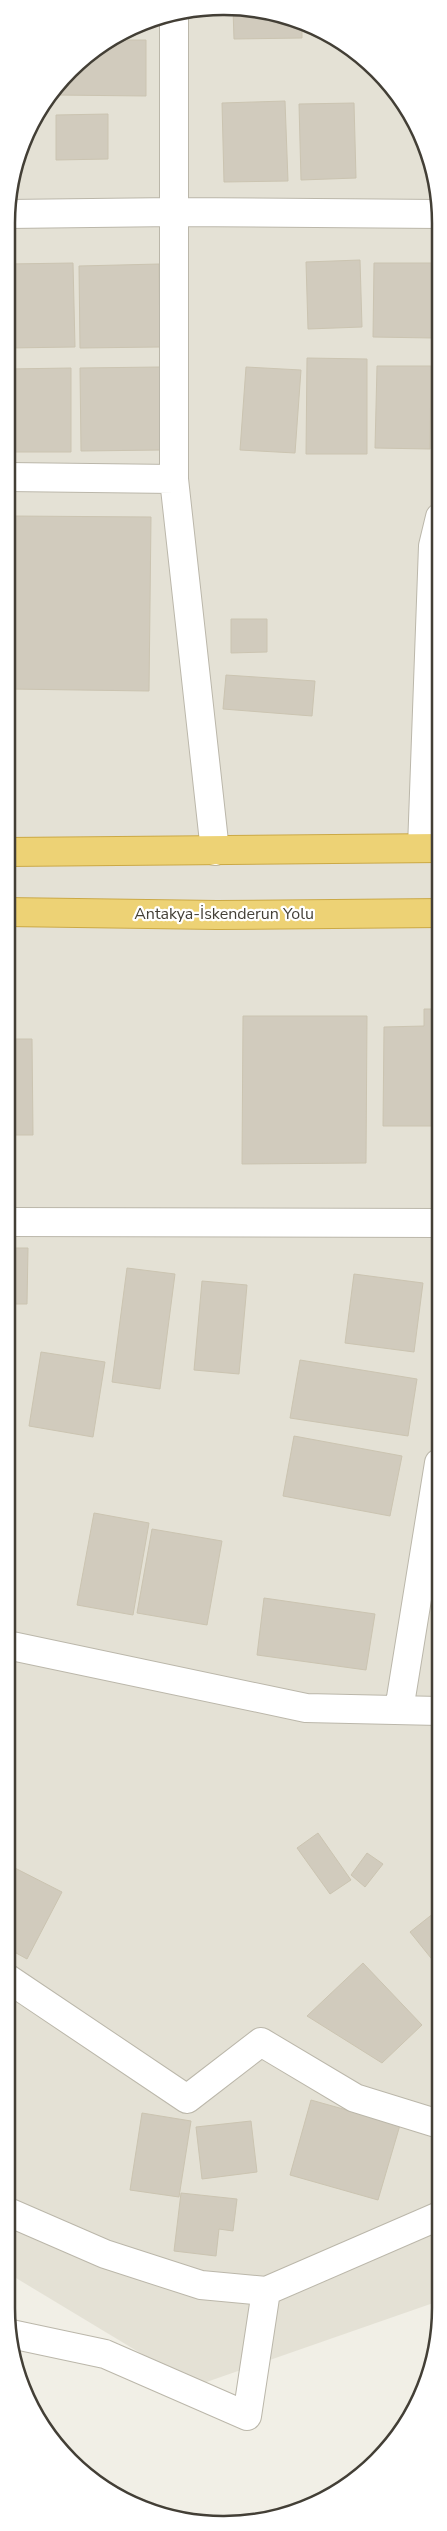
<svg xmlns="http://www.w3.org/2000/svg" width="447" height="2531" font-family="'Nunito Sans',sans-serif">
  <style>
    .residential { fill: #e4e1d5 }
    .building { fill: #d1cbbd; stroke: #cbc4b1 }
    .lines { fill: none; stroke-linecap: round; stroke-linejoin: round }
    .street-casing { stroke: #bbb7aa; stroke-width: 30 }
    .highway-casing { stroke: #cba946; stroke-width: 30 }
    .street { stroke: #fff; stroke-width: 28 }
    .highway { stroke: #edd275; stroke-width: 28 }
    .labels { text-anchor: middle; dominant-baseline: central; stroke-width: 4.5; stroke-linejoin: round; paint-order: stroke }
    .street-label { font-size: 16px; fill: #433f36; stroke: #fff }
    .rim { fill: none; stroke: #433f36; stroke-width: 2.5 }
  </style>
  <rect width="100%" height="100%" fill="#f1efe6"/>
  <path class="residential" d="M252 8 320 29 377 70 418 128 440 209 439 2301 195 2386 6 2272 8 195 35 115 91 51 167 14Z"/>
  <path class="building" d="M252 8 302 23V38L234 39 233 9Z
    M114 40H146V96L55 95V92L91 51Z
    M285 101 288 181 224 182 222 103Z
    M354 103 356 178 301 180 299 104Z
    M108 114V159L56 160V115Z
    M360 260 362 327 308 329 306 262Z
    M73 263 75 347 8 348V264Z
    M374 263H434L433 338 373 337Z
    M159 264 160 347 80 348 79 266Z
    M307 358 367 359V454H306Z
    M377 366H431L430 449 375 448Z
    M160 367 162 450 81 451 80 368Z
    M246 367 301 370 295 453 240 450Z
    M71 368V452H8V369Z
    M12 516 151 517 149 691 10 689Z
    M231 619H267V652L231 653Z
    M226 675 315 681 312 716 223 709Z
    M424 1009H440V1126H383L384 1027 424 1026Z
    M243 1016H367L366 1163 242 1164Z
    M7 1039H32L33 1135H7Z
    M7 1248H28L27 1304H7Z
    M127 1268 175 1274 160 1389 112 1382Z
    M354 1274 423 1283 414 1352 345 1343Z
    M202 1281 247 1285 239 1374 194 1370Z
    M41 1352 105 1362 93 1437 29 1426Z
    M300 1360 417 1379 408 1436 290 1418Z
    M294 1436 402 1456 390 1516 283 1496Z
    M7 1494 13 1495 8 1519 7 1518Z
    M94 1513 149 1523 133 1615 77 1605Z
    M152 1529 222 1541 207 1625 137 1613Z
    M7 1562 15 1563 7 1606Z
    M264 1598 375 1614 366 1670 257 1655Z
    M318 1833 351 1880 330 1894 297 1848Z
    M367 1853 383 1864 365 1887 351 1875Z
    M7 1864 62 1892 27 1959 7 1948Z
    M439 1909V1968L410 1932Z
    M363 1963 422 2025 382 2063 307 2016Z
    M311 2100 400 2125 378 2200 290 2175Z
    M142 2113 191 2121 179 2197 130 2190Z
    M251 2121 257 2172 202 2179 196 2127Z
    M181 2193 237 2199 233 2231 219 2229 216 2256 174 2251Z"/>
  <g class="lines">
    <defs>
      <path id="street" d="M174 13V479L215 851
        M8 214 175 212 440 214
        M8 477 174 479
        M422 848 433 546 440 517
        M7 1222 440 1223
        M7 1645 306 1708 439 1711
        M399 1710 439 1463
        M7 1978 187 2099 261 2042 355 2098 439 2124
        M6 2211 105 2254 201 2285 266 2291 439 2216
        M11 2334 105 2354 247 2416 266 2291"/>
      <path id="highway" d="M8 852 440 848
        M7 912 217 915 440 913"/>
    </defs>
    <use href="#street" class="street-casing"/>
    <use href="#highway" class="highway-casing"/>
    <use href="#street" class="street"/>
    <use href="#highway" class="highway"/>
  </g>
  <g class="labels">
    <g class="street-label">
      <text x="224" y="914">Antakya-İskenderun Yolu</text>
    </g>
  </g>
  <path d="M0 0H447V2531H0ZM223 15H224A208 208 0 0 1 432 223V2308A208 208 0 0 1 224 2516H223A208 208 0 0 1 15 2308V223A208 208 0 0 1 223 15Z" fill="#fff" fill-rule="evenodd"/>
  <path class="rim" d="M223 15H224A208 208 0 0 1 432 223V2308A208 208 0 0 1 224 2516H223A208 208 0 0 1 15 2308V223A208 208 0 0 1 223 15Z"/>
</svg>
